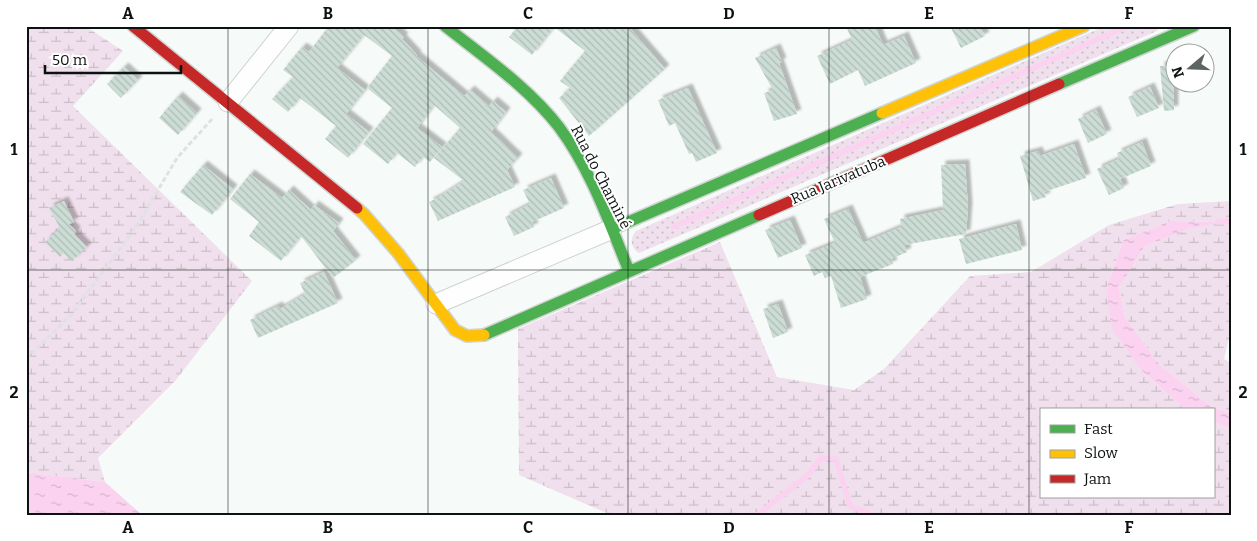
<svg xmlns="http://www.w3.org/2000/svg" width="1257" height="541" font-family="Bitter,serif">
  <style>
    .grass { fill: url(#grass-dots) }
    .wetland { fill: url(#wetland-marsh) }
    .water { fill: url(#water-ripples) }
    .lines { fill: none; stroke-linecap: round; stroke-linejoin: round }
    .stream { stroke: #fbd3f1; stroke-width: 5.5 }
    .building { fill: url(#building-back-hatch); filter: url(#shadow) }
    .street-casing { stroke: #cfd4d2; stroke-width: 21 }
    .fast-casing { stroke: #cfd4d2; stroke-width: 14 }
    .slow-casing { stroke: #cfd4d2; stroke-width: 14 }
    .jam-casing { stroke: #cfd4d2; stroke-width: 14 }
    .path { stroke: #e0e2e1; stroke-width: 3; stroke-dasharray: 5 2.5; stroke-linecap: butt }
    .street { stroke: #fefefe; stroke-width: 19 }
    .fast { stroke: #4caf50; stroke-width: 11 }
    .slow { stroke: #ffc107; stroke-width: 11 }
    .jam { stroke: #c62828; stroke-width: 11 }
    .grid { fill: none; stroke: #0b120f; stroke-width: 1; stroke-opacity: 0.55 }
    .labels { text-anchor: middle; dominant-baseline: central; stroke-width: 4; stroke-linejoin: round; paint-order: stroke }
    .street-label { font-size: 15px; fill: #0b120f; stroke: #fff }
    .neatline { fill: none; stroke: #0b120f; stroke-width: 2 }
    .grid-label { font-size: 16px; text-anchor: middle; font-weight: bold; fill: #0b120f }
  </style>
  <defs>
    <pattern id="grass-dots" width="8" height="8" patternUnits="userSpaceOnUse" patternTransform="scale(1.25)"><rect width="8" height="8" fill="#f0dfec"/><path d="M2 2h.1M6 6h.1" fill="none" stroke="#ccbec9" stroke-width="1.8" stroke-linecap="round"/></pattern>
    <pattern id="wetland-marsh" width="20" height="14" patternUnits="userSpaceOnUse" patternTransform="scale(1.25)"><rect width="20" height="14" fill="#f0dfec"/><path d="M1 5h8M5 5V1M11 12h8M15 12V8" fill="none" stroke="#ccbec9"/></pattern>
    <pattern id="water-ripples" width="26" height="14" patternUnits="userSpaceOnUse" patternTransform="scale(1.25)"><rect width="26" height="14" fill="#fbd3f1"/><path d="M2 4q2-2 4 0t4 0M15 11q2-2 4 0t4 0" fill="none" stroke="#d6b4cd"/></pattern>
    <pattern id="building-back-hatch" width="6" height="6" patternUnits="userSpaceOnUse" patternTransform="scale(1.25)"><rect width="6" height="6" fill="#ccddd6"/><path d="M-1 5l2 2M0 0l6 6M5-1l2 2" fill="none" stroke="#aebdb6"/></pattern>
    <filter id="shadow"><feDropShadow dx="4.5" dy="-4.5" stdDeviation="1" flood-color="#0004"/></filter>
  </defs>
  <rect width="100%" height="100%" fill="#f6fbf9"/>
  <path class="grass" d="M1105 26H1159L1157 31 639 253C631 248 629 239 636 231Z"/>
  <path class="wetland" d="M26 26H85L123 51 73 106 252 281 176 380 98 458 105 482 26 472Z
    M1231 201V330L1224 359 1231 363V414L1211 406 1160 365 1125 317 1119 288 1144 247 1189 229 1220 222 1170 221 1123 240 1106 290 1141 370 1186 410H1041V497H1213V422L1231 429V515H611L519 475 518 329 720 242 777 377 854 390 884 369 970 276 1031 272 1109 225 1178 204Z"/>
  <path class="water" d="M1170 221 1223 222 1189 229 1144 247 1119 288 1125 317 1160 365 1211 406 1231 414V429L1213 422V410H1186L1141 370 1112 329 1106 290 1123 240Z
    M26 472 105 482 142 515H26Z"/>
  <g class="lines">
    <path class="stream" d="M1218 222 1231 221
      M673 227 1128 26
      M757 515 807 476 821 458 836 459 850 506 873 515"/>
  </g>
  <path class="building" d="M329 26H391L404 37 402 39 417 55 416 56 464 96 470 90 489 106 493 101 506 112 491 132 518 158 507 170 515 187 438 221 429 202 439 197 464 181 434 158 460 128 434 105 417 128 442 147 430 162 423 157 415 167 397 153 388 164 363 144 392 108 367 88 392 56 364 35 337 68 365 90 346 114 369 132 348 158 325 139 336 126 300 98 288 112 272 99 293 77 283 70 302 47 309 52Z
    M518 26H628L665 69 589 136 559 98 570 88 560 81 585 51 554 27 532 55 509 37Z
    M846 26H875L883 45 904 36 916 63 865 86 858 70 830 84 817 56 852 40Z
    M950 26H980L985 36 961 48Z
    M776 48 782 62 779 63 797 114 774 121 764 93 773 90 755 58Z
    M1174 65V110L1164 111 1160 66Z
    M124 67 138 80 121 98 107 84Z
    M1150 87 1159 108 1137 117 1128 97Z
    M688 88 717 153 696 162 692 153 689 154 675 123 669 126 658 100Z
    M178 96 197 113 178 135 159 118Z
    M1096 110 1107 134 1088 143 1078 119Z
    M1142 142 1151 166 1120 179 1124 188 1109 195 1097 169 1119 159 1117 153Z
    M1074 144 1086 178 1044 192 1046 197 1033 201 1020 156 1038 151 1040 156Z
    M965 164 968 207 966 234 904 245 907 252 891 259 893 264 860 277 867 299 841 308 831 276 825 278 822 272 814 276 805 255 835 243 824 219 848 209 863 243 901 227 900 219 943 210 941 165Z
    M203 165 233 189 212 215 180 192Z
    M250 174 282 198 289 190 311 210 314 205 339 223 333 231 356 260 333 278 301 236 281 261 249 236 259 222 230 199Z
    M551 178 564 208 532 222 534 227 514 236 505 217 530 204 523 190Z
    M64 201 74 222 69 224 76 231 74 234 87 247 72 261 63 253 60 257 45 242 60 228 49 208Z
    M790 220 802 248 778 258 765 230Z
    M1016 224 1022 250 966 264 959 239Z
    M324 272 338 303 258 338 250 320 278 306 280 309 305 294 300 283Z
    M778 304 788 332 773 338 763 309Z"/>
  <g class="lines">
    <defs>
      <path id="street" d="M228 102 289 26
        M436 304 612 229"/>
      <path id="fast" d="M445 26C484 57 528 87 559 127 591 170 609 222 629 271
        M1059 84 1194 26
        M612 229 882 113
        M484 335 759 215"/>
      <path id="slow" d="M882 113 1084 26
        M357 208 364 214 398 253 455 330 467 336 484 335"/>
      <path id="jam" d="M133 26 357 208
        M759 215 1059 84"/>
    </defs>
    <use href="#street" class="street-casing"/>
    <use href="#fast" class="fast-casing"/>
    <use href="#slow" class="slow-casing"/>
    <use href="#jam" class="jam-casing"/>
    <path class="path" d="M26 359 71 315 136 227 177 158 213 118"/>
    <use href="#street" class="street"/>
    <use href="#fast" class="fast"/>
    <use href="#slow" class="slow"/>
    <use href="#jam" class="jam"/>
  </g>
  <path class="grid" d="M228 26V515M428 26V515M628 26V515M829 26V515M1029 26V515M26 270H1231"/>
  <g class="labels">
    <g class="street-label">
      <text transform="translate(601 177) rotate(63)">Rua do Chaminé</text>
      <text transform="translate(838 180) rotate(-23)">Rua Jarivatuba</text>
    </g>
  </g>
  <rect width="1257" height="541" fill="none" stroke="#ffffff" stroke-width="55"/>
  <rect x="1040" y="408" width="175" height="90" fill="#ffffff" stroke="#9da09f"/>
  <rect x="1050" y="425" width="25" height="8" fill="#4caf50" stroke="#9da09f"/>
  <text x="1084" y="434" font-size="15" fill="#0b120f">Fast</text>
  <rect x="1050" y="450" width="25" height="8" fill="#ffc107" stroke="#9da09f"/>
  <text x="1084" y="458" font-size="15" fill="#0b120f">Slow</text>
  <rect x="1050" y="475" width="25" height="8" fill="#c62828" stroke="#9da09f"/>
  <text x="1084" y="484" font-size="15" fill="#0b120f">Jam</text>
  <g transform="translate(1190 68) rotate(251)"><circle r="24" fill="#ffffff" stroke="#9da09f"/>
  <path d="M0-4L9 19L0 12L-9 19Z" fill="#5d6461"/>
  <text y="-8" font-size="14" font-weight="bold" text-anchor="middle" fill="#0b120f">N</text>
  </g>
  <path d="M45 65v8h136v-8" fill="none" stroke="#0b120f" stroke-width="2.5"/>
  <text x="52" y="65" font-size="15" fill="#0b120f" stroke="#ffffff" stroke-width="4" paint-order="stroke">50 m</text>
  <rect x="28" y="28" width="1202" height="486" class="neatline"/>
  <g class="grid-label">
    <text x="128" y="19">A</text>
    <text x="328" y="19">B</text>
    <text x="528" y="19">C</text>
    <text x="729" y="19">D</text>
    <text x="929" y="19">E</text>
    <text x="1129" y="19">F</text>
    <text x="14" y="155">1</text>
    <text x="1243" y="155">1</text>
    <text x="14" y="398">2</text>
    <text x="1243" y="398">2</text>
    <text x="128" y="533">A</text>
    <text x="328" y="533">B</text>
    <text x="528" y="533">C</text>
    <text x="729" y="533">D</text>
    <text x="929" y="533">E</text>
    <text x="1129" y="533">F</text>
  </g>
</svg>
